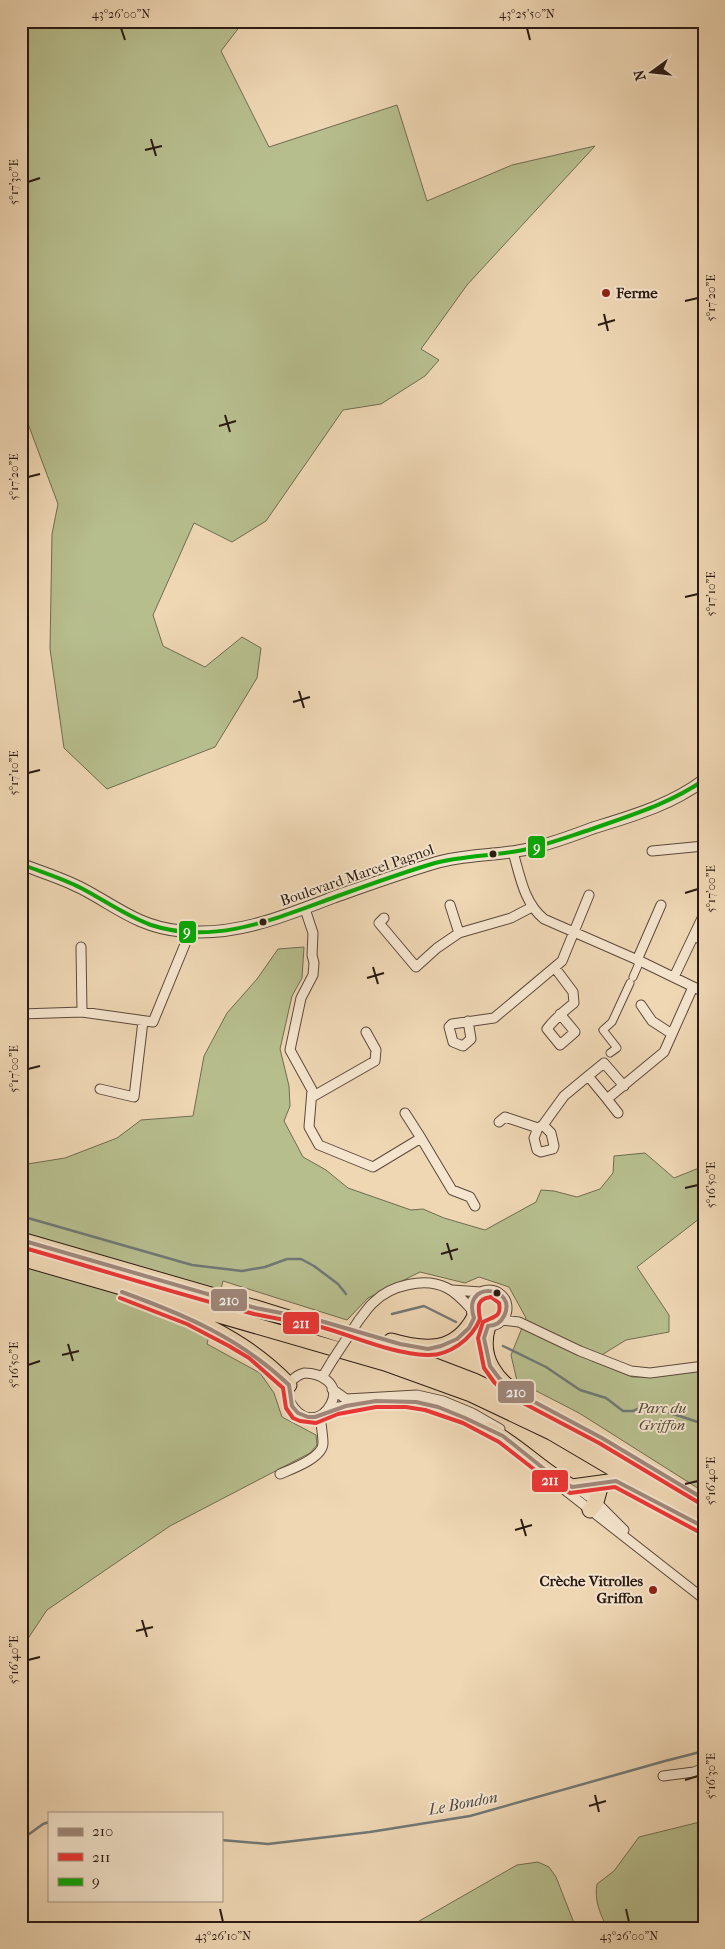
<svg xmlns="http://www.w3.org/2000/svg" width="725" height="1949" font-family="'IM FELL French Canon',serif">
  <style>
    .green { fill: #b7be8e; stroke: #706c50 }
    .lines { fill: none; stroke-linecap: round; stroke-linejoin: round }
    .stream { stroke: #707876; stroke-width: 2.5 }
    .pedestrian-casing { stroke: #5b493b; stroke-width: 9 }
    .minor-casing { stroke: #5b493b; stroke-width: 11 }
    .tertiary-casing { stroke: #5b493b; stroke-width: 13 }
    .trunk-casing { stroke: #2a1a13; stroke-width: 17 }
    .pedestrian { stroke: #f5e5ce; stroke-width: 7 }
    .minor { stroke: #f5e5ce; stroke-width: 9 }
    .tertiary { stroke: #f5e5ce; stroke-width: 11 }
    .trunk { stroke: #efd7b4; stroke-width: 15 }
    .minor-bridge-casing { stroke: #5b493b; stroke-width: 11; stroke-linecap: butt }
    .minor-bridge { stroke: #f5e5ce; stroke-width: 9 }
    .bus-1-casing { stroke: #f5e5ce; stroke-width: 8 }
    .bus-2-casing { stroke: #f5e5ce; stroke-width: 8 }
    .bus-3-casing { stroke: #f5e5ce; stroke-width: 8 }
    .bus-1 { stroke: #a0887c; stroke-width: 4 }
    .bus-2 { stroke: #ee3536; stroke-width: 4 }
    .bus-3 { stroke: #04ab02; stroke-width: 4 }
    .ticks { fill: none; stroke: #2a1a13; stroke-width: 2 }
    .poi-dot { fill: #8f2418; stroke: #f5e5ce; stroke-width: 2 }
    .bus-dot { fill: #2a1a13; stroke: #f5e5ce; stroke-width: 2 }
    .labels { text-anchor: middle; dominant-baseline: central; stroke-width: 4; stroke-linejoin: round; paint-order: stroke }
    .poi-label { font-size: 15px; font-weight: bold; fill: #2a1a13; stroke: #f5e5ce; text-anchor: start }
    .street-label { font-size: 15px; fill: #2a1a13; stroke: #f5e5ce }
    .park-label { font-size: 15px; font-style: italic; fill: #544b38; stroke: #f5e5ce }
    .water-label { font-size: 16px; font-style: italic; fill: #4d4945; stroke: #f5e5ce }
    .line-badge { stroke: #f5e5ce; stroke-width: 2 }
    .badge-label { font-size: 14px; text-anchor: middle; font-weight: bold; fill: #fff }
    .neatline { fill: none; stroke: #2a1a13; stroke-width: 2 }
    .ticks-label { font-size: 12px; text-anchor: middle; fill: #2a1a13 }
  </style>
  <rect width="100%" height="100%" fill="#efd7b4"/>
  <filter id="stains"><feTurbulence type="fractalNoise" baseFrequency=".004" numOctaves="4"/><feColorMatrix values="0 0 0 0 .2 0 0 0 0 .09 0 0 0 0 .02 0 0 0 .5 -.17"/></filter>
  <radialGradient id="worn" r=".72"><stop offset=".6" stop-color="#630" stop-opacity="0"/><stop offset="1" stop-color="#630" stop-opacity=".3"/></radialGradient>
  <path class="green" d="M21 21H244L221 51 269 147 397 105 427 201 512 165 595 146 467 285 421 349 439 360 425 376 381 404 343 410 266 521 232 542 194 523 153 615 163 646 205 667 242 637 261 648 257 678 215 747 107 789 64 748 50 649 52 534 58 504 21 405Z
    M304 947 302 978 292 996 280 1049 289 1086 290 1106 284 1121 303 1157 326 1170 348 1188 411 1210 423 1209 444 1218 485 1230 536 1202 541 1190 554 1191 577 1197 600 1189 613 1173 614 1156 645 1153 674 1178 704 1166V1215L637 1267 669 1315V1332L626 1340 592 1361 632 1377H645L704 1370V1492L579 1413 517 1381 511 1355 526 1318 509 1287 479 1277 465 1283 420 1272 368 1298 347 1320 223 1281 207 1344 260 1373 274 1393 282 1417 316 1435 317 1445 310 1453 170 1526 47 1610 21 1649V1165L65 1158 117 1138 141 1120 193 1116 204 1056 227 1013 257 979 278 949Z
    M704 1821V1928H607C600 1913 594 1900 597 1884L614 1871 639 1837Z
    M538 1862 549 1867 556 1877 576 1928H407L517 1865Z"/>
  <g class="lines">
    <path class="stream" d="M21 1216 192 1265 242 1271 265 1267 287 1259H301L314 1266 338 1284 346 1294
      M392 1314 424 1306 456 1322
      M503 1346 546 1367 580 1390 606 1398 623 1411H633L645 1406 656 1405 664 1411 704 1424
      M21 1840 43 1824 49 1822
      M221 1840 268 1844 370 1832 470 1816 665 1761 704 1751"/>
    <defs>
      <path id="pedestrian" d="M633 977 640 961
        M610 1053 617 1048 603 1030 612 1022 630 983"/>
      <path id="minor" d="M652 851 704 846
        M513 852C520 876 524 903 544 919L640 961 704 992
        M450 905 459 933 511 918 532 907
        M305 909 313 933 312 955 314 963 313 975 301 998 290 1050 312 1090 309 1127 319 1145 373 1167 421 1138 452 1190 470 1197 475 1206
        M384 918 379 923 416 967 437 948 459 933
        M694 936 704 941
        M81 947 82 1012
        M637 960 661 905
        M555 968 573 992 574 1003C564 1011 554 1019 547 1029L560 1045 575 1032 560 1014
        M674 977 704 914
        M641 1005 652 1021 672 1034
        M21 1014 82 1012 153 1022 190 932
        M468 1021 471 1039 463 1046 453 1042 449 1027 452 1024 494 1018 562 961 589 895
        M624 1086 604 1063 588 1076 607 1099 664 1052 693 987
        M100 1089 134 1097 143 1021
        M312 1097 375 1061 376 1050 366 1032
        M607 1099 618 1113
        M405 1113 421 1138
        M499 1122 505 1117 538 1128 543 1125 564 1096 588 1076
        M538 1128 534 1138 537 1150 541 1152 553 1149 554 1146 551 1133 543 1125
        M452 1290 481 1292
        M471 1308a18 18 0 1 1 36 0a18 18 0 1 1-36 0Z
        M359 1320C364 1314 368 1307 374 1302 391 1285 425 1277 447 1288 457 1293 464 1301 471 1309
        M502 1320 519 1322 580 1351 631 1371 650 1373 704 1366
        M304 1373C321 1373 341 1384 331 1404 309 1444 264 1386 304 1373Z
        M323 1376 332 1361
        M332 1389 346 1399 417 1395 443 1401 472 1413 500 1429
        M327 1411 338 1407 372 1403 417 1402 440 1407 492 1432
        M280 1474C292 1469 323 1458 323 1443 323 1435 321 1425 320 1416
        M561 1487 704 1599
        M576 1487 596 1502 624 1530
        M663 1776 694 1772 704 1768"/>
      <path id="tertiary" d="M21 864C41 872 62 878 81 888 116 906 138 927 181 931 235 937 285 916 334 897 368 885 401 873 435 863 465 854 497 856 528 849 550 844 572 836 593 828 632 816 671 805 704 780"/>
      <path id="trunk" d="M21 1240 256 1308 398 1352 474 1381 567 1426 704 1505
        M21 1258 385 1363 471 1394 551 1432 704 1522
        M162 1307C209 1324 255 1349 289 1385
        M488 1326C478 1357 496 1382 522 1396
        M391 1341C425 1351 455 1353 474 1318
        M489 1430C520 1446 542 1472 572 1487L616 1481 634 1489
        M590 1510 596 1502 601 1484"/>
    </defs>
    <use href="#pedestrian" class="pedestrian-casing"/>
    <use href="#minor" class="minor-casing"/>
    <use href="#tertiary" class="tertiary-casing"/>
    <use href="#trunk" class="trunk-casing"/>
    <use href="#pedestrian" class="pedestrian"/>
    <use href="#minor" class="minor"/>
    <use href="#tertiary" class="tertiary"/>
    <use href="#trunk" class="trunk"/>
    <defs>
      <path id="minor-bridge" d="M332 1361 359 1320"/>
    </defs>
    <use href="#minor-bridge" class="minor-bridge-casing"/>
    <use href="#minor-bridge" class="minor-bridge"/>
    <defs>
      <path id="bus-1" d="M21 1240 256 1308 321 1321 400 1344 428 1349 441 1346 457 1339 469 1328 474 1318C461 1279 519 1286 504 1316 501 1322 495 1326 488 1326L484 1338 490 1366 499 1378 512 1390 602 1438 704 1499
        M122 1292C185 1315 240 1338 289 1385L292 1406 298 1413 308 1417H315L346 1406 376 1401 416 1402 438 1407 465 1418 503 1436 548 1472 572 1487 616 1481 704 1527"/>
      <path id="bus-2" d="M21 1247C99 1269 176 1294 254 1314 276 1319 299 1322 321 1327 354 1336 392 1354 427 1355 449 1356 472 1339 480 1319 478 1307 476 1299 491 1297L499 1303C502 1318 493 1316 483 1322L478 1338 484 1368 494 1382 508 1395 599 1443 701 1504
        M120 1298 187 1324 229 1346 249 1358 283 1388 286 1408 293 1418 300 1421 316 1423 338 1414 376 1407H406L425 1410 463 1423 499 1442 544 1477 570 1493 615 1487 701 1533"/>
      <path id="bus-3" d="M21 864C41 872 62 878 81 888 104 900 126 916 151 925 214 946 277 918 335 897 368 885 401 873 435 863 462 856 491 856 518 851 544 846 567 837 592 829 631 815 669 804 704 780"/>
    </defs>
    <use href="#bus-1" class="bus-1-casing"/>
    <use href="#bus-2" class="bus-2-casing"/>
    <use href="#bus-3" class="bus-3-casing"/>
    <use href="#bus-1" class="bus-1"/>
    <use href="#bus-2" class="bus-2"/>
    <use href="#bus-3" class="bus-3"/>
  </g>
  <path class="ticks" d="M121 28 125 40M527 28 530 40M151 139 156 156M145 150 162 146M28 182 40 178M685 301 698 298M604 314 608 331M598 325 615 320M225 415 230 432M219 426 236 421M28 477 40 474M685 597 698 594M299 691 304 708M293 702 310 697M28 773 40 770M685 893 698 889M373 967 378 984M367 978 384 973M28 1069 40 1066M685 1188 698 1185M447 1243 452 1260M441 1254 458 1249M68 1344 73 1361M62 1355 79 1351M28 1365 40 1361M685 1484 698 1481M521 1519 526 1536M515 1530 532 1525M142 1620 147 1637M136 1631 153 1627M28 1660 40 1657M685 1780 698 1776M595 1795 599 1812M589 1806 606 1801M220 1909 223 1922M626 1909 629 1922"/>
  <g class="poi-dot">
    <circle cx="606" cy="293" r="5"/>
    <circle cx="653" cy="1590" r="5"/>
  </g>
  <g class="bus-dot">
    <circle cx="493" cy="854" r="4.5"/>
    <circle cx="263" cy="922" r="4.5"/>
    <circle cx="497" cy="1293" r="4.5"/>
  </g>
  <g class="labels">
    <g class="poi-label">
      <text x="616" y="293">Ferme</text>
      <text x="643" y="1581" text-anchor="end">Crèche Vitrolles<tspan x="643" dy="17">Griffon</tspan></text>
    </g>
    <g class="street-label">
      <text transform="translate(357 875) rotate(-19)">Boulevard Marcel Pagnol</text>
    </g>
    <g class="park-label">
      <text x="662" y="1408">Parc du<tspan x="662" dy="17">Griffon</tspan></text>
    </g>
    <g class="water-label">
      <text transform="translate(463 1803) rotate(-11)">Le Bondon</text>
    </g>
  </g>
  <g class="line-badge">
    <rect x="527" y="835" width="19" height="24" rx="5" fill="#04ab02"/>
    <rect x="178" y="920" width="19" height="24" rx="5" fill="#04ab02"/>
    <rect x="210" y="1288" width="38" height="24" rx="5" fill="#a0887c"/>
    <rect x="282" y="1311" width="38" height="24" rx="5" fill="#ee3536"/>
    <rect x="497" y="1380" width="38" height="24" rx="5" fill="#a0887c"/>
    <rect x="531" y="1469" width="38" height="24" rx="5" fill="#ee3536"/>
  </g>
  <g class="badge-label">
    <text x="537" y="852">9</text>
    <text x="187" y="936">9</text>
    <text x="229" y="1305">210</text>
    <text x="301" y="1328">211</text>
    <text x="516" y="1397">210</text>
    <text x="550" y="1485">211</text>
  </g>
  <rect width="725" height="1949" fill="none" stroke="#efd7b4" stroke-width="55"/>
  <rect x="48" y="1812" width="175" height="90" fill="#f5e5ce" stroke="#a49483"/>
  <rect x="58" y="1828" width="25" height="8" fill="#a0887c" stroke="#a49483"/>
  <text x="92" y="1836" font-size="15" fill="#2a1a13">210</text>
  <rect x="58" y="1853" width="25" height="8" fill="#ee3536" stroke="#a49483"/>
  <text x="92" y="1862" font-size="15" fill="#2a1a13">211</text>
  <rect x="58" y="1878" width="25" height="8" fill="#04ab02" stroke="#a49483"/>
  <text x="92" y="1886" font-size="15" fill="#2a1a13">9</text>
  <g transform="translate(652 72) rotate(255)" stroke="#f5e5ce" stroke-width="4" paint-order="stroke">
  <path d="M0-4L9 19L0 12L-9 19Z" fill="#2a1a13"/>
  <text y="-8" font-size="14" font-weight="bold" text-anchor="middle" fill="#2a1a13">N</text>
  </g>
  <rect x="28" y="28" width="670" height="1894" class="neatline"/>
  <g class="ticks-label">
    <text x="121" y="18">43°26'00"N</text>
    <text x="527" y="18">43°25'50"N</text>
    <text transform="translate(14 182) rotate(-90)" y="4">5°17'30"E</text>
    <text transform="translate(711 298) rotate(-90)" y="4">5°17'20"E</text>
    <text transform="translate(14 477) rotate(-90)" y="4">5°17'20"E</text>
    <text transform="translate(711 594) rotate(-90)" y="4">5°17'10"E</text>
    <text transform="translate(14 773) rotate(-90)" y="4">5°17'10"E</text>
    <text transform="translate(711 889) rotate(-90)" y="4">5°17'00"E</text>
    <text transform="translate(14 1069) rotate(-90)" y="4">5°17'00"E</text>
    <text transform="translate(711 1185) rotate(-90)" y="4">5°16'50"E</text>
    <text transform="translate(14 1365) rotate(-90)" y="4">5°16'50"E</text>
    <text transform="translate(711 1481) rotate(-90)" y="4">5°16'40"E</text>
    <text transform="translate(14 1660) rotate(-90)" y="4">5°16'40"E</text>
    <text transform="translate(711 1776) rotate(-90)" y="4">5°16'30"E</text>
    <text x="223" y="1940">43°26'10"N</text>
    <text x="629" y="1940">43°26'00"N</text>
  </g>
  <rect width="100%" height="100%" filter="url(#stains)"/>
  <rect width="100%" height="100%" fill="url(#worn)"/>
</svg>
